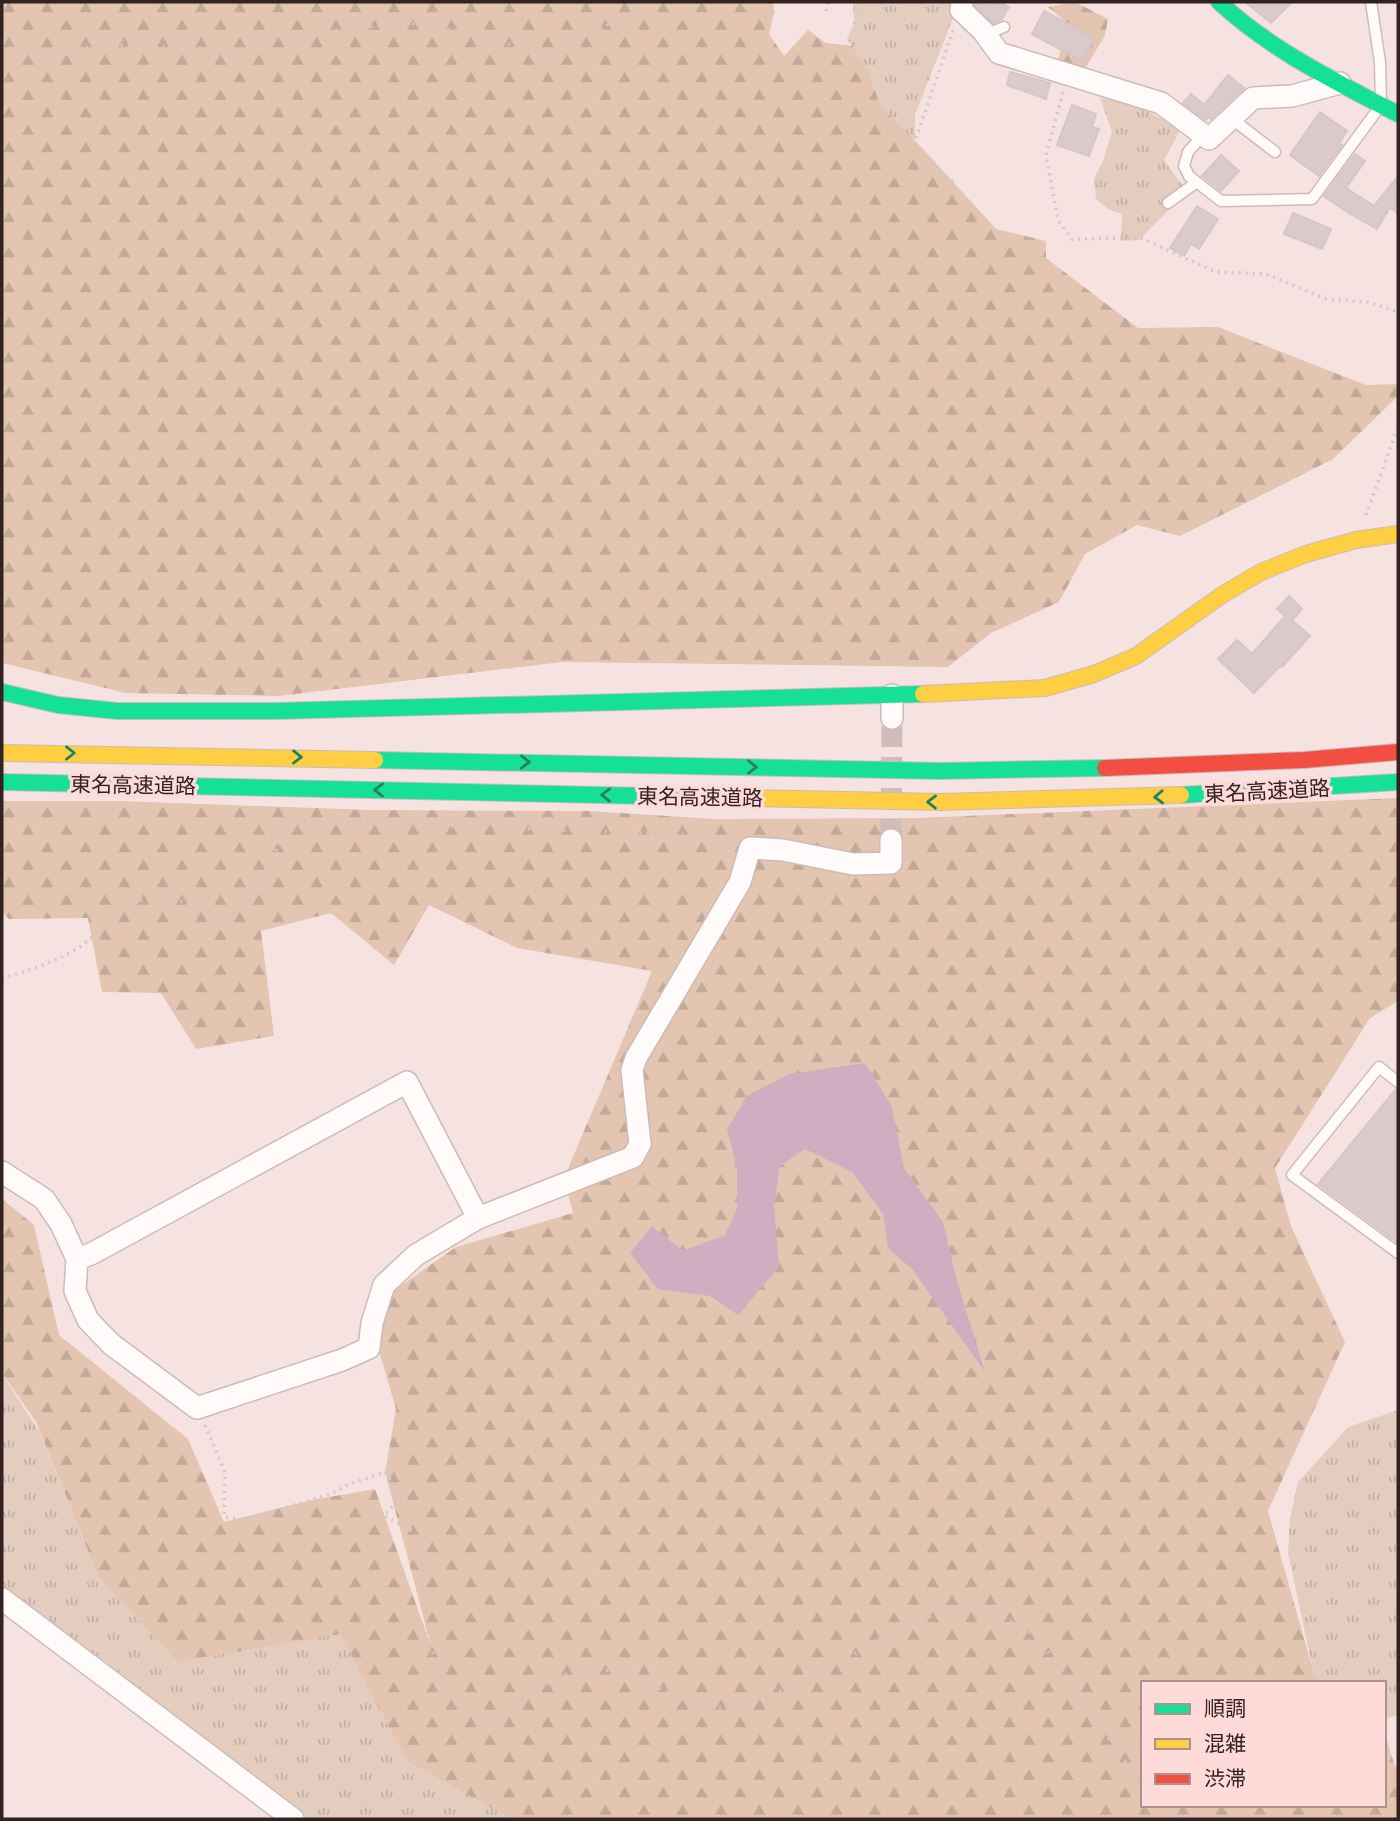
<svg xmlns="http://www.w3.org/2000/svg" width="1400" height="1821" font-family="'Public Sans','Noto Sans JP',sans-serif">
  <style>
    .grass { fill: url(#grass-tufts) }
    .forest { fill: url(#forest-firs) }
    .water { fill: #d2adc1 }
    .building { fill: #dbcacc; stroke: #d6c6c7; stroke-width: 2 }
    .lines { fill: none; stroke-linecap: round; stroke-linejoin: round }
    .street-tunnel { stroke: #cfbcbb; stroke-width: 21; stroke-dasharray: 21 10; stroke-linecap: butt }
    .lane-casing { stroke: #cbbbba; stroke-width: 13 }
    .street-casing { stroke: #cbbbba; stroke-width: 24 }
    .fast-casing { stroke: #cbbbba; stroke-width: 18 }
    .slow-casing { stroke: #cbbbba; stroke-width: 18 }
    .jam-casing { stroke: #cbbbba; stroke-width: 18 }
    .path { stroke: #d0c8c8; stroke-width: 3.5; stroke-dasharray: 2 5; stroke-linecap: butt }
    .lane { stroke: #fefbfa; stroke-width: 10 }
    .street { stroke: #fefbfa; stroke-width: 21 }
    .fast { stroke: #16e098; stroke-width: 16 }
    .slow { stroke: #ffcf43; stroke-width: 16 }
    .jam { stroke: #f24e42; stroke-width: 16 }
    .oneway { stroke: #24815c }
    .labels { text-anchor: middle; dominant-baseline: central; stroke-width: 7; stroke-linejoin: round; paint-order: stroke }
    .street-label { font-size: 21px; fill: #322221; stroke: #fedbd9 }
  </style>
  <defs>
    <pattern id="grass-tufts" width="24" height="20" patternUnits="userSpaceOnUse" patternTransform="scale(1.75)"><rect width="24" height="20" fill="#e4ccbe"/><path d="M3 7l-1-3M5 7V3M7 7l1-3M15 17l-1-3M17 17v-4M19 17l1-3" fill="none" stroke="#c4afa3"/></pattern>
    <pattern id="forest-firs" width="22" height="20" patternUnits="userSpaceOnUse" patternTransform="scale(1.75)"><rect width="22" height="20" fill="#e3c5b1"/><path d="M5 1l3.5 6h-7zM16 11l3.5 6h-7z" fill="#c3a998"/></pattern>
  </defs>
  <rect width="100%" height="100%" fill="#f6e3e1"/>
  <path class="grass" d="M853 2H954L955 13 915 115V141L879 106 868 69 847 39 854 24Z
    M1100 98 1133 104 1181 129 1164 160 1187 192 1139 240 1121 241 1122 214 1108 209 1096 199 1094 178 1103 161 1112 132Z
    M2 1374 39 1431 99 1578 177 1662 340 1633 407 1762 512 1819H293L2 1599Z
    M1398 1410V1715L1384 1719V1683H1320L1313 1670 1288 1553 1290 1518 1298 1482 1348 1427Z"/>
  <path class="forest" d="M2 2H773L774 13 769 34 784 56 808 30 826 43 852 46 868 69 880 106 925 151 996 229 1046 241V258L1138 328 1218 327 1366 385 1398 384V396L1333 459 1180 536 1137 525 1085 554 1059 602 991 633 948 667 562 662 278 696 126 693 2 663Z
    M1075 2 1108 19 1105 35 1085 69 1057 62 1070 25 1048 7Z
    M1398 798V1001L1370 1018 1275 1168 1291 1226 1345 1342 1268 1511 1313 1670 1320 1683H1143V1805H1384V1731L1394 1763 1398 1769V1819H512L407 1762 340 1634 177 1662 99 1578 36 1422 2 1373V1199L34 1225 59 1335 188 1439 224 1522 312 1500 375 1489 431 1646 385 1472 396 1409 377 1344 389 1294 456 1247 573 1213 564 1178 652 971 517 948 429 905 394 965 331 913 261 931 274 1036 196 1049 161 993 102 992 88 918 9 919 2 912V801H120L370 810 588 811 717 819 917 818Z"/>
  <path class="water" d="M865 1063 892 1107 904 1168 943 1222 957 1281 985 1372 912 1269 888 1248 883 1214 852 1172 805 1149 780 1166 774 1206 779 1267 738 1315 710 1296 658 1289 630 1253 652 1226 683 1251 725 1235 737 1208V1168L727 1129 747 1096 789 1074Z"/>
  <path class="building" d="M977 2H999L1009 7 1002 19 993 23 975 5Z
    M1245 2H1292L1271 23Z
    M1044 11 1094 38 1082 61 1032 34Z
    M1010 72 1050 83 1046 99 1007 85Z
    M1228 75 1244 88 1211 119 1209 116 1206 120 1183 103 1191 94 1204 105Z
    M1072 105 1096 114 1092 127 1099 129 1089 156 1057 145Z
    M1320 112 1347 131 1339 143 1342 145 1319 176 1290 155Z
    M1355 154 1365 161 1346 188 1374 206 1398 176V214L1390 207 1377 229 1347 212 1324 196Z
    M1221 155 1239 171 1221 191 1202 176Z
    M1197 206 1218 219 1199 249 1191 244 1184 256 1170 248Z
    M1293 213 1331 229 1322 249 1284 234Z
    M1289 596 1302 609 1292 620 1310 636 1282 667 1280 666 1254 693 1218 659 1237 640 1252 654 1285 616 1277 609Z
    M1396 1089 1398 1090V1243L1318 1184Z"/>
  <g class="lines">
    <path class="street-tunnel" d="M891 840 892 718"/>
    <defs>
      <path id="lane" d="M985 35 1004 27
        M1231 118 1275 152
        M1203 135 1188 152 1184 166 1189 176 1221 201 1312 199 1381 105 1380 62 1371 2
        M1168 203 1197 182
        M1398 1082 1379 1067 1292 1175 1398 1253"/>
      <path id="street" d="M962 2 961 10 983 31 999 53 1161 103 1209 139 1253 98 1292 96 1340 83
        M892 718V695
        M2 1172 44 1199 61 1224 77 1259 75 1291 88 1320 111 1344 197 1408 342 1360 369 1348 372 1323 384 1285 416 1255 478 1218 633 1157 640 1144 632 1070 636 1058 740 882 750 848 783 850 853 864 891 863V840
        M77 1259 91 1254 407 1082 478 1218
        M2 1599 293 1819"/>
      <path id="fast" d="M1219 2C1272 51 1335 81 1398 114
        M2 692 58 705 117 711H276L923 694
        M375 760 940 771 1105 768
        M2 782 695 797
        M1181 795 1398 782"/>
      <path id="slow" d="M923 694 1045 688 1094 674 1136 656 1222 595 1261 572 1306 554 1356 540 1398 534
        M2 753 375 760
        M695 797 940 802 1181 795"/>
      <path id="jam" d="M1105 768 1304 760 1398 752"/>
    </defs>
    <use href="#lane" class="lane-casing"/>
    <use href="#street" class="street-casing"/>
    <use href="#fast" class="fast-casing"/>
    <use href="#slow" class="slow-casing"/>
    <use href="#jam" class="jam-casing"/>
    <path class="path" d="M826 11 829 2
      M854 24 861 2
      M2 48 54 50 113 45 242 49 264 43 338 30 406 23 449 29 530 50 554 51 629 14 643 2
      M1063 92 1046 155 1058 220 1072 239 1141 238 1216 272 1266 274 1326 299 1368 302 1398 312
      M953 182 921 163 915 141 954 28
      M1366 515 1398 427
      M2 979C28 970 58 962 81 946 107 927 119 909 150 896 159 892 172 897 180 901 193 908 211 919 226 916 257 908 277 846 289 820L696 835 734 844
      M205 1425 225 1472 224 1517 244 1520 331 1494 347 1485 385 1472 401 1496 384 1516 413 1531C430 1585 418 1640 449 1690 453 1696 457 1705 462 1708 470 1713 484 1717 493 1719 517 1704 549 1678 576 1671 627 1656 687 1718 733 1706 769 1697 804 1683 836 1665 879 1641 910 1613 961 1611 968 1610 976 1609 982 1610 997 1612 1028 1629 1038 1640 1047 1648 1053 1660 1060 1670 1087 1706 1111 1749 1143 1780
      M1168 1805 1182 1819"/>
    <use href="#lane" class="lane"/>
    <use href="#street" class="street"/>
    <use href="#fast" class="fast"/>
    <use href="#slow" class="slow"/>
    <use href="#jam" class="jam"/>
  </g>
  <defs><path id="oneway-chevron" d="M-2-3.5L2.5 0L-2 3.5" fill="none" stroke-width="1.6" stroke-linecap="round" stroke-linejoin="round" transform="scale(1.75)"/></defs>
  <g class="oneway">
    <use href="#oneway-chevron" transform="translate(70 753)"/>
    <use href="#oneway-chevron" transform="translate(297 757) rotate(1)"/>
    <use href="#oneway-chevron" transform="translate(525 762) rotate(1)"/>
    <use href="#oneway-chevron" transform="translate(752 767) rotate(1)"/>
    <use href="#oneway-chevron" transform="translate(379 790) rotate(-179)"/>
    <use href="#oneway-chevron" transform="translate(606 795) rotate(-179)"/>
    <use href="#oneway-chevron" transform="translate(1159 797) rotate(178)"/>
    <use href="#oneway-chevron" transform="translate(932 802) rotate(-179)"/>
  </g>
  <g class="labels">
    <g class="street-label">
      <text transform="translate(133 785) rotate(1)">東名高速道路</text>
      <text transform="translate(1267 791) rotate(-3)">東名高速道路</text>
      <text transform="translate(700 797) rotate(1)">東名高速道路</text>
    </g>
  </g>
  <rect width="1400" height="1821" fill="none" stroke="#322221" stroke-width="7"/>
  <rect x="1141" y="1681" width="245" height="126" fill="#fedbd9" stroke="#ac918f" stroke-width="2"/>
  <rect x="1155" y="1704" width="35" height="10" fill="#16e098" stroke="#ac918f" stroke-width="2"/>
  <text x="1204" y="1716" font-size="21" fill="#322221">順調</text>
  <rect x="1155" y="1739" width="35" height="10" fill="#ffcf43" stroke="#ac918f" stroke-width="2"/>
  <text x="1204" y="1751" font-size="21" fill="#322221">混雑</text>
  <rect x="1155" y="1774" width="35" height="10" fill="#f24e42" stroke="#ac918f" stroke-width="2"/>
  <text x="1204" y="1786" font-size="21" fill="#322221">渋滞</text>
</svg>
